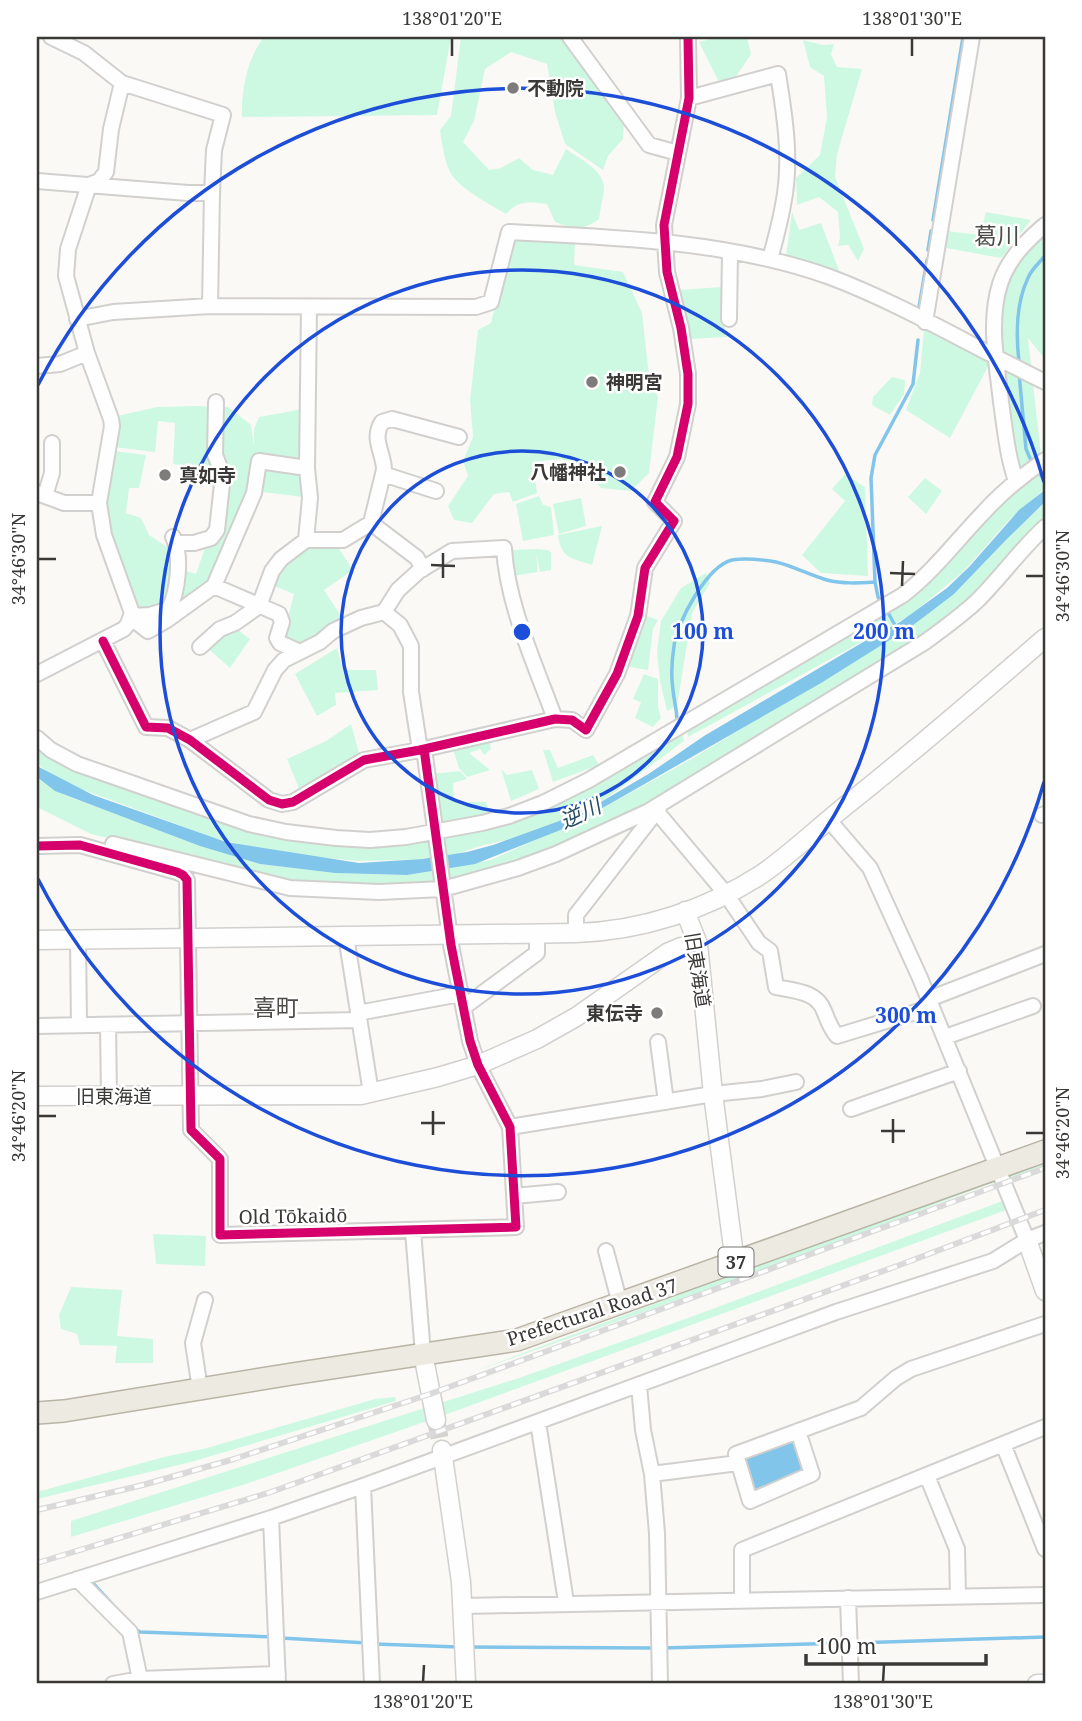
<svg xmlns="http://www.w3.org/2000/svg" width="1082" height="1721" font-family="'Noto Serif','Noto Sans JP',serif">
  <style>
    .green { fill: #cdf9e2 }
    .water { fill: #82c5ea }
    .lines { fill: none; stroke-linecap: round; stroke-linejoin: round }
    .stream { stroke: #82c5ea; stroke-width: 3.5 }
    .tertiary-tunnel { stroke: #d4d3d0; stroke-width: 18; stroke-dasharray: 18 9; stroke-linecap: butt }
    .minor-casing { stroke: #d1d0ce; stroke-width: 18 }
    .tertiary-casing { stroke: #d1d0ce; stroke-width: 21 }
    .primary-casing { stroke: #b9b4a4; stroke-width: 24 }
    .minor { stroke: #fefefe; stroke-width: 14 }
    .tertiary { stroke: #fefefe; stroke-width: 18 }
    .primary { stroke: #edeae2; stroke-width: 21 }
    .rail-casing { stroke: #dbdada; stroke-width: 6 }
    .rail { stroke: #fff; stroke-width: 3.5; stroke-dasharray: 10; stroke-linecap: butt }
    .cycleway-casing { stroke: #fff; stroke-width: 13 }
    .cycleway { stroke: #d6006c; stroke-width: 9 }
    .ticks { fill: none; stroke: #3a3937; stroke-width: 2.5 }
    .ring { fill: none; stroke: #1d4ed8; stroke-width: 3.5 }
    .poi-dot { fill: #7e7c7a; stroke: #fff; stroke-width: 2.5 }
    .labels { text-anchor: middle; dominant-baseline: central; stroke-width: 5; stroke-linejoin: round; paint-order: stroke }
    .shield { fill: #fff; stroke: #757473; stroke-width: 2 }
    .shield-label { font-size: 18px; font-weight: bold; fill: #3a3937 }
    .poi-label { font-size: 19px; font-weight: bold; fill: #3a3937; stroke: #fff; text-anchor: start }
    .street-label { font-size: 19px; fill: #3a3937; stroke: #fff }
    .water-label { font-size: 21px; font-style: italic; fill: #254d64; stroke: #fff }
    .quarter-label { font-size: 23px; fill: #4c4b47; stroke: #fff }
    .centre { fill: #1d4ed8; stroke: #fff; stroke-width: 3.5 }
    .ring-label { font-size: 21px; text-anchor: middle; font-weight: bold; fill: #1d4ed8; stroke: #fff; stroke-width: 5; stroke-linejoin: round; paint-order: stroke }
    .neatline { fill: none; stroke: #3a3937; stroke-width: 2.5 }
    .ticks-label { font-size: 18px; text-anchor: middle; fill: #3a3937 }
  </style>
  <rect width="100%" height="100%" fill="#fbf9f6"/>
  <path class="green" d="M264 37H451L437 115 242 117C241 91 247 58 264 37Z
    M461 37H542L545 39 566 37 596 77 624 123 623 139 608 156 603 170 565 144 555 112 547 64 511 52 485 69 474 121 463 142 489 170 501 168 519 158 533 170 553 175 566 149C580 159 606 171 604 190 603 200 600 209 599 219 583 231 573 229 555 222L547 204C530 202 518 200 506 214 491 205 466 192 454 178 445 167 442 144 440 130L451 116Z
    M719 37H747L751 54 733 81 719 82 699 42Z
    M803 40 823 45 834 44 831 54 837 67 862 69 837 154 835 177 864 249 858 261 848 245 838 246 840 238 838 212 819 197 797 205 796 178 820 155 827 117 824 76 810 67Z
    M792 212 799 230 821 223 841 276 786 256Z
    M986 212 1031 220 1001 258 946 248 947 231 980 235Z
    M1045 233V359L1028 338 1041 455 1020 478 1003 362 995 325 1008 280 1022 256Z
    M512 236 575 240 574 265 623 272 642 313 649 376 658 397 649 473 631 491 601 488C579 459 568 455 533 463L537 493 513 502 509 492 494 494 472 523 454 520 448 506 468 476 463 461 473 437 470 400 478 330 491 323Z
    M722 287 720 315 728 337 690 339 677 290Z
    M924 329 990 363 950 438 906 410 920 373Z
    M892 377 905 380 904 394 890 415 872 405 873 397Z
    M194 406 228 407 251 425 254 446V429L259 417 303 409V497L255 491 212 583 191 598 141 618 116 557 105 500 114 451 146 455 139 488H129L126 513 141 518 149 535 170 549 180 569 196 574 206 545 217 530 216 482 188 478 189 466 173 464 175 423 158 421 155 452 114 447 117 416 157 407Z
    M1045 466V489L1010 519 963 572 909 616 688 737 687 730 889 608 999 503Z
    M845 474 865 487 868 576 821 573 802 555 845 501 832 489Z
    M925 478 942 491 926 514 908 497Z
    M539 496 543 505 551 507 554 535 523 541 516 504Z
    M581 498 586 526 559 534 553 504Z
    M1045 503V520L1038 525 981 595 937 629 908 644 703 769 658 799 576 845 434 886 313 887 91 834 37 807V777L60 793 75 799 260 864 335 873 407 875 491 860 589 816 693 758 912 626 960 588 1017 529Z
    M602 526 592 565C572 558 561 559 558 535Z
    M308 542 337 546 353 570 324 590 343 619 300 645 282 640 294 594 272 585 278 564Z
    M536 549 548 550 551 553V570L540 572 536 554 538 572 512 576 508 555 513 550Z
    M706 573 710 583 692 613 677 706 667 711 660 681 657 652 661 621 681 588Z
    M641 614 658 620 653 629 648 670 625 666Z
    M234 627 250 639 230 668 205 646Z
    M337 648 343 670H376L378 690 335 693 336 705 317 716 295 674Z
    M644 674 658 679V707L661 718 653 727 635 718 641 702 633 699Z
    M351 724 360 757 300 791 287 759 326 741Z
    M682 733 684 741 607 798 571 817 506 840 480 846 449 857 401 860 358 861 281 854 214 838 81 789 53 776 37 764V744L279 834 445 836 472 832 503 822Z
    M489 737 491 749 484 755 480 749 469 753 490 770 467 777 459 768 452 746Z
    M543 750H550L558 768 593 755 599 765 553 782Z
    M501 769 507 775 532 770 539 789 511 801Z
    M460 771 467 779 453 783 454 802H486L488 809H502V814L438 827 430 774Z
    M1045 1158V1168L984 1186 780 1264 470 1373Z
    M1005 1200 1009 1209 450 1413 249 1483 71 1537V1521L519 1378 688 1318Z
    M153 1234 206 1236 205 1266 156 1264Z
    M71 1287 122 1290 117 1336 153 1339V1363H115L117 1346 80 1345 77 1334 61 1329 59 1315Z
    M395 1397 396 1401 191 1462 37 1499V1492L164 1457 207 1448 375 1399Z"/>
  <path class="water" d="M1045 490V502L1007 539 954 594 912 626 821 683 573 825 475 864 407 875 335 873 260 864 200 846 55 791 37 777V766L93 795 226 842 359 863 422 859 467 852 493 845 584 812 650 773 704 736 870 638 900 622 947 588 969 567 1019 510Z
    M789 1442 795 1444 803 1465V1472L759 1491 752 1489 742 1463 746 1458Z"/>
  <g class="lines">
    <path class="stream" d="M933 220 963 37
      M928 250 931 231
      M918 313 927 260
      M1019 362C1016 336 1016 303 1028 278 1031 270 1039 263 1045 256
      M1019 373 1026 449 1033 465
      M1038 471 1045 481
      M875 582 878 597 881 603
      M886 609 896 627
      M677 721C677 710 674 701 673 690 671 677 672 659 674 646 677 622 707 566 732 560 744 558 764 560 776 562 793 566 809 575 827 580 842 584 859 583 875 582L871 478 875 455 913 384 918 340
      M90 1580 113 1605
      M135 1629 140 1632 273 1637
      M281 1638 367 1643
      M854 1643 1045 1637
      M375 1644 458 1647
      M469 1647 654 1648
      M662 1648 846 1643"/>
    <path class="tertiary-tunnel" d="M436 1420 442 1450"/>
    <defs>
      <path id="minor" d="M51 37 84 53 122 83 223 115 214 150 212 193
        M570 37 649 145 678 153
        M689 98 778 74C785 117 792 162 783 205 780 223 775 241 770 259
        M37 181 188 193H212L210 306
        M77 319 113 312 210 306 476 307 491 302 509 232C614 237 730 241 830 277 902 304 975 348 1045 382
        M729 319 730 253
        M925 322 972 37
        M37 366 60 364 87 353
        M383 474 436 491
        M1016 481C1007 455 1005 429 1001 402 997 364 988 322 1000 284 1008 259 1026 241 1045 225
        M37 493 64 503H99
        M45 496 52 473V443
        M306 540 310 498 307 468 309 307
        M176 543H194L211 538 217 530 223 475 215 455 216 402
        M423 569 417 558 371 523 384 470C384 453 371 439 382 422L392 419 459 437
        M214 586 279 614 282 622 277 638 280 643 300 652
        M384 612 400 625 411 646V692L420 750
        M131 616 150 615 169 609C178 592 182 555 173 537
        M131 618 148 631 167 620 214 586 254 493 259 461 307 468
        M103 641 146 727 168 728 190 740 269 800 282 804 293 802 364 760 420 750 555 719 572 720 586 730 617 674 638 616 645 568 674 521 655 502 677 457 688 404V374L681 328 667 272 664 225 689 98 688 37
        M200 647 220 629 235 623 259 606 272 571 281 559 306 540H343L371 523
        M37 674 124 629 128 624 132 613 104 535 99 503 112 426 111 419 87 353 66 276 68 249 89 185 99 181 106 172 111 129 122 83
        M37 738 51 750 77 764 249 824 286 832 336 838 370 840 406 837 482 823 509 816 543 803 589 780 903 595C934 571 956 541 983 513 1001 493 1023 475 1045 460
        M190 740 254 712 275 670 284 660 320 642 333 631 361 618 384 612 398 590 419 571 452 551 504 548C507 605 536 666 555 719
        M657 812 726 894 759 943 770 951 776 987C794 991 817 991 824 1011 828 1020 830 1028 837 1036L932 1007
        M1042 815 1045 814
        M828 819 870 868 920 978 1027 1240
        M113 844 290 888 379 892 443 889 518 868 556 854 649 811 925 642C943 629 961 616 977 601 1001 577 1020 550 1045 527
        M37 846 80 845 177 872 183 875 187 880 191 1130 220 1159V1235L516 1227 510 1127 478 1065 470 1041 451 945 424 749
        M576 933V915L659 808
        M346 936 371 1093
        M78 940 79 1025
        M929 999 1045 954
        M464 1007 537 953V934
        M358 1013 460 994
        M108 1025 109 1096
        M37 1026 359 1020
        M945 1037 1033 1006
        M658 1042 666 1102
        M851 1109 959 1071
        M510 1127 713 1094 762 1089 796 1082
        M514 1196 558 1192
        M413 1231 423 1354
        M606 1251 620 1304
        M639 1385 643 1430 652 1474 657 1533 660 1684
        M200 1389 193 1343 205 1300
        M538 1422 566 1602
        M798 1431 812 1474 750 1501 736 1454 861 1408 896 1378 911 1369 1045 1324
        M1003 1444 1045 1549
        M652 1474 738 1463
        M927 1476 957 1549 958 1596
        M363 1486 372 1684
        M271 1518 278 1684
        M77 1579 130 1632 140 1679
        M37 1592 271 1518 363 1486 836 1312 993 1261 1027 1240 1045 1233
        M848 1598 851 1684
        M742 1599V1550L1045 1427
        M463 1606 1045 1595
        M113 1684 140 1679 278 1674"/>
      <path id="tertiary" d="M685 911 698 944 713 1094 735 1263
        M37 940 576 933C641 931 706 910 762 874 792 853 820 826 849 803 916 750 980 694 1045 638
        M37 1096 361 1095 438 1077 478 1065 537 1039 576 1017 667 953 681 947 698 944
        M1027 1240 1045 1291
        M423 1354 436 1420
        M442 1450 461 1582 466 1684
        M1037 1684H1045"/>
      <path id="primary" d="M37 1413 64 1411 292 1374 517 1340 1045 1151"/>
    </defs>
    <use href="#minor" class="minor-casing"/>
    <use href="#tertiary" class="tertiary-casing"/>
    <use href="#primary" class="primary-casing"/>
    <use href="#minor" class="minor"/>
    <use href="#tertiary" class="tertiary"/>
    <use href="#primary" class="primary"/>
    <defs>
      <path id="rail" d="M37 1510 143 1485 234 1459 430 1394 1045 1168
        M37 1563 271 1492 897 1266 1045 1210"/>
    </defs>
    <use href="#rail" class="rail-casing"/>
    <use href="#rail" class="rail"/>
    <defs>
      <path id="cycleway" d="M103 641 146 727 168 728 190 740 269 800 282 804 293 802 364 760 420 750 555 719 572 720 586 730 617 674 638 616 645 568 674 521 655 502 677 457 688 404V374L681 328 667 272 664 225 689 98 688 37
        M37 846 80 845 177 872 183 875 187 880 191 1130 220 1159V1235L516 1227 510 1127 478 1065 470 1041 451 945 424 749"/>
    </defs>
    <use href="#cycleway" class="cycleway-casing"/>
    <use href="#cycleway" class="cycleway"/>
  </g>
  <path class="ticks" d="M452 56V38M912 56V38M38 559H56M431 565 455 566M890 573 915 574M1026 576H1044M443 578V553M902 586 903 561M38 1116H56M421 1123H445M881 1131H905M1026 1133H1044M433 1135V1111M893 1143V1119M423 1682 424 1665M883 1682 884 1665"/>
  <g class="ring">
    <circle cx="522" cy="632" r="181"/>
    <circle cx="522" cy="632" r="362"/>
    <path d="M1044 782A543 543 0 0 1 38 879M38 385A543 543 0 0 1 1044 482"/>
  </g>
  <g class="poi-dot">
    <circle cx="513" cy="88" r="7"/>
    <circle cx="592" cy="382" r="7"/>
    <circle cx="620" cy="472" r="7"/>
    <circle cx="165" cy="475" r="7"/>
    <circle cx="657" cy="1013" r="7"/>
  </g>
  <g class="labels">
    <rect class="shield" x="718.5" y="1247.5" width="35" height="29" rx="5"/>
    <g class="shield-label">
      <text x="736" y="1262">37</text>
    </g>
    <g class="poi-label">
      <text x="527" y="88">不動院</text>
      <text x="606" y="382">神明宮</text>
      <text x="606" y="472" text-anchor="end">八幡神社</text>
      <text x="179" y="475">真如寺</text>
      <text x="643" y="1013" text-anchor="end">東伝寺</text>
    </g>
    <g class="street-label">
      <text transform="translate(698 970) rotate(81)">旧東海道</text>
      <text x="114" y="1096">旧東海道</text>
      <text transform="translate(293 1216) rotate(-1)">Old Tōkaidō</text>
      <text transform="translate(592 1312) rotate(-18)">Prefectural Road 37</text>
    </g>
    <g class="water-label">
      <text transform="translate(580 813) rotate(-25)">逆川</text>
    </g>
    <g class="quarter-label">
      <text x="997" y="235">葛川</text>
      <text x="276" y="1007">喜町</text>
    </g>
  </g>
  <circle cx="522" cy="632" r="10" class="centre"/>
  <g class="ring-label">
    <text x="703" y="639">100 m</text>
    <text x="884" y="639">200 m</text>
    <text x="906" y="1023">300 m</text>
  </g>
  <rect width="1082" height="1721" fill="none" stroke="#ffffff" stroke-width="77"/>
  <path d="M806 1654v10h180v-10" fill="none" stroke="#3a3937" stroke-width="3.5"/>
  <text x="816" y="1654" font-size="21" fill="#3a3937" stroke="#ffffff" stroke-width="5" paint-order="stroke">100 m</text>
  <rect x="38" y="38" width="1006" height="1644" class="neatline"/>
  <g class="ticks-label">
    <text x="452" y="25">138°01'20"E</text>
    <text x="912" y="25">138°01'30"E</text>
    <text transform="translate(19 559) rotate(-90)" y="6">34°46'30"N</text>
    <text transform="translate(1063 576) rotate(-90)" y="6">34°46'30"N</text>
    <text transform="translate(19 1116) rotate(-90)" y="6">34°46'20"N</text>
    <text transform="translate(1063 1133) rotate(-90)" y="6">34°46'20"N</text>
    <text x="423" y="1708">138°01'20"E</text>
    <text x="883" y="1708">138°01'30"E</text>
  </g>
</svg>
